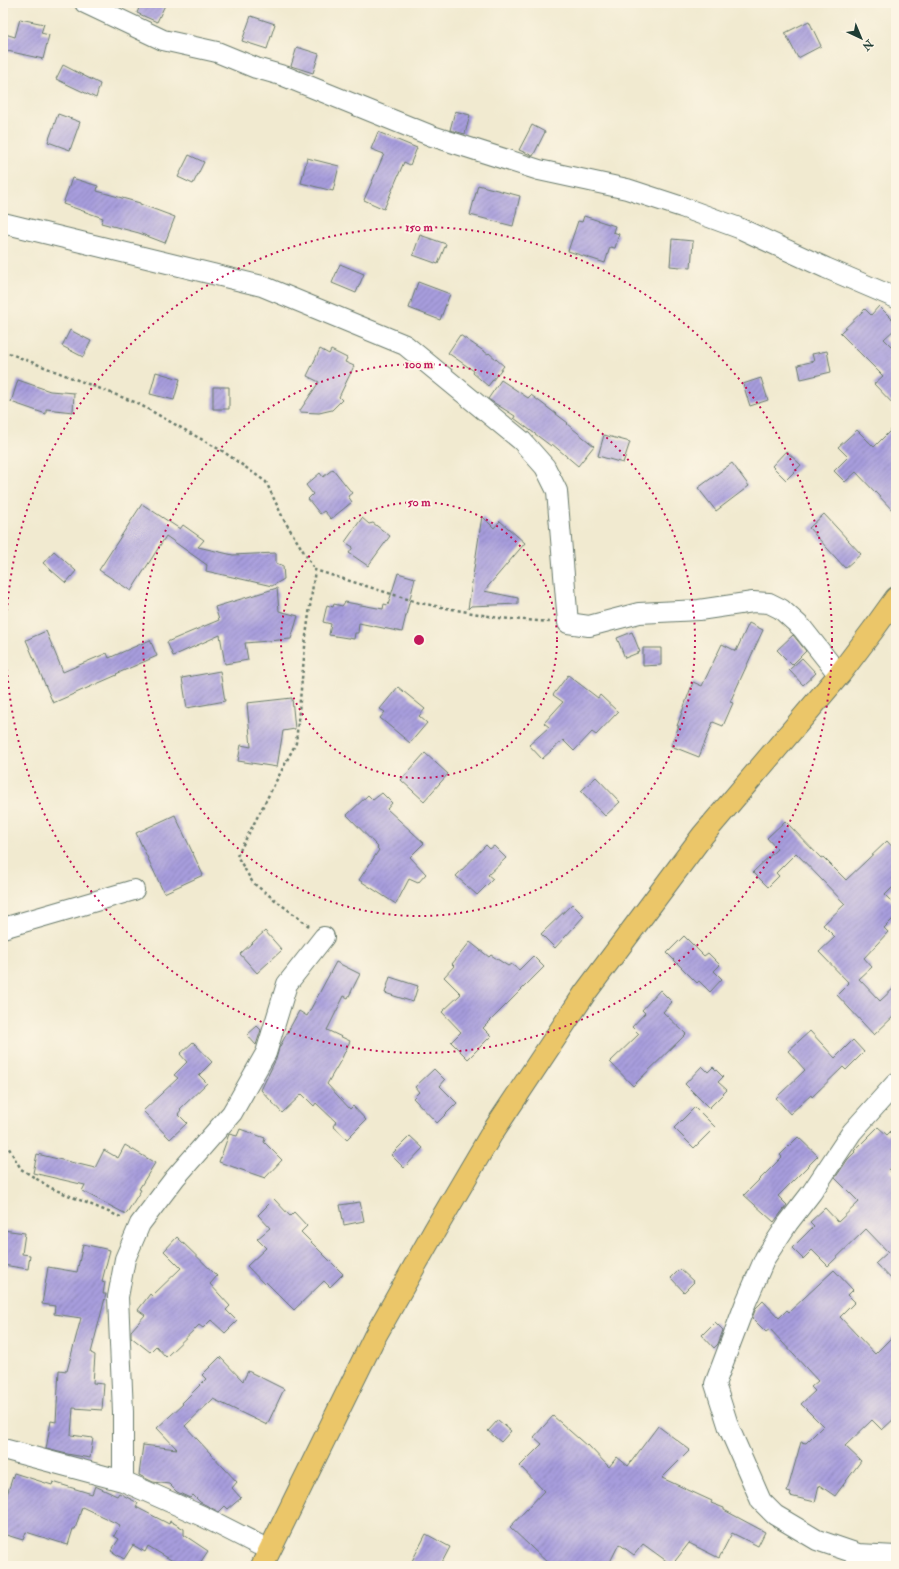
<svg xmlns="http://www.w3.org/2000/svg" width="899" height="1569" font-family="'IM FELL Double Pica',serif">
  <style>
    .building { fill: url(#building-hatch) }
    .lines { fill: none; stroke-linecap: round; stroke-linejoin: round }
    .street-casing { stroke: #687a6b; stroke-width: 22 }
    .highway-casing { stroke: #687a6b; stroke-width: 24 }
    .path { stroke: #687a6b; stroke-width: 2.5; stroke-dasharray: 3 3; stroke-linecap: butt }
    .street { stroke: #fff; stroke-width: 20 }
    .highway { stroke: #ebc669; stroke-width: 22 }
    .ring { fill: none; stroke: #c2185b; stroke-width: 2; stroke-dasharray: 2 4 }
    .centre { fill: #c2185b; stroke: #fcf5e5; stroke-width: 2 }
    .ring-label { font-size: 12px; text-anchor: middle; font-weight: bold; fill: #c2185b; stroke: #fcf5e5; stroke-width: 4; stroke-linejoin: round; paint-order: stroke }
  </style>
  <defs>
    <pattern id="building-hatch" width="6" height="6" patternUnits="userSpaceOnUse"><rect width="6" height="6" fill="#a79ddd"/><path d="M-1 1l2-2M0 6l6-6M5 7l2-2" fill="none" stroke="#8781b4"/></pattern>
  </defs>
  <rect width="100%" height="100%" fill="#fcf5e5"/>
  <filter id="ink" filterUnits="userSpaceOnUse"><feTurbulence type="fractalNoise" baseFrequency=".025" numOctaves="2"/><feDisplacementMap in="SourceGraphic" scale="8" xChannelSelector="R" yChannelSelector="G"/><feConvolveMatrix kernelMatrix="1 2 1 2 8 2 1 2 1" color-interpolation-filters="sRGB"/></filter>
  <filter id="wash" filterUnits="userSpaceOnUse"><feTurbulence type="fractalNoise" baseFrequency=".012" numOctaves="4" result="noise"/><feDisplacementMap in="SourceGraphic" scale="16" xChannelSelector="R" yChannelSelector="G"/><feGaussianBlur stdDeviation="0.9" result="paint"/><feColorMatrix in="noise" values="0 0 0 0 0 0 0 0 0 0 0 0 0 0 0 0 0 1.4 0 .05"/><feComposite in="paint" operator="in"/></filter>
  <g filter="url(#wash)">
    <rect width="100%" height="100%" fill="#f1ead0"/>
    <g id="blocks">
      <path class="building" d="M141 3H166L157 22 137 13Z
        M251 16 275 24 267 49 242 41Z
        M20 19 44 24 41 33 49 35 43 59 3 50 5 34 15 37Z
        M809 21 821 46 798 58 785 33Z
        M297 47 319 54 313 73 291 66Z
        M63 65 100 84 96 98 56 79Z
        M455 111 470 115 465 134 450 130Z
        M58 114 80 122 70 150 48 142Z
        M532 125 545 132 533 156 519 150Z
        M378 132 417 148 410 165 404 162 384 209 364 200 384 154 371 149Z
        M189 155 204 162 193 184 178 177Z
        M307 158 339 166 333 191 301 183Z
        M72 178 98 186 97 191 140 203V204L175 217 165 243 139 233 101 223 103 218 63 204Z
        M478 185 520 196 513 226 470 215Z
        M584 216 615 226 613 232 619 234 615 248 610 247 605 263 568 251 578 221 582 222Z
        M420 235 446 244 438 264 413 255Z
        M672 239 693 241 691 268 670 266Z
        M340 264 364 274 356 293 332 283Z
        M418 282 450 294 440 320 409 308Z
        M879 306 896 323V328L884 339 896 351V407L874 384 883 376 840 333 865 309 871 315Z
        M70 330 91 341 83 357 62 346Z
        M460 335 488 354 489 353 504 366 488 386 473 373 474 371 448 353Z
        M320 349 329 354 331 350 347 358 345 362 354 366 339 397 342 400 332 410 319 413 299 412 319 382 307 376Z
        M827 351 831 372 801 379 798 365 814 361 812 354Z
        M156 372 180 379 174 400 150 394Z
        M761 378 768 400 750 406 743 384Z
        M18 380 50 391 74 393 73 412 46 409V414L11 402Z
        M501 380 528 398 531 395 568 423 567 424 594 446 578 466 552 444 551 446 514 418 515 416 488 399Z
        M213 387H229V409H213Z
        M896 425V514L856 472 845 482 834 471 848 457 838 447 857 430 874 447Z
        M604 435 630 442 623 463 598 456Z
        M786 451 801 465 786 480 772 466Z
        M732 463 749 486 716 511 698 488Z
        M333 469 352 493 348 496 352 502 331 519 324 511 320 514 308 499 313 494 306 485 320 473 323 477Z
        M142 504 180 529 183 525 204 540 198 547 233 555 276 553V563L283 566 284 579 272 586 206 571 207 565 166 536 131 591 99 570Z
        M824 514 861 554 845 568 809 528Z
        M482 516 494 528 500 521 525 543 484 591 518 598V604L471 606 468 609Z
        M362 518 369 524 373 523 390 536 368 566 349 553 353 547 345 542Z
        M54 551 76 571 66 583 43 563Z
        M398 573 415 578 402 632 359 623 358 633H355L354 639 329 635 331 624 323 622 327 605 333 607 334 604 342 606 345 602 383 609 384 604 388 605Z
        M277 588 279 611 298 616 291 639 245 643 248 660 225 664 220 635 173 656 167 642 219 620 215 607Z
        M749 623 763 630 730 702 733 703 723 726 713 722 699 757 671 746 679 726H677L693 682 702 686 722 644 736 651Z
        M46 631 63 672 107 653 109 658 150 640 157 656 116 674 117 675 53 703 26 640Z
        M632 632 640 652 625 658 617 638Z
        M793 635 806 651 792 665 777 650Z
        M643 648H661V665L643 666Z
        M802 658 816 673 803 685 789 670Z
        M220 671 225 701 187 708 182 678Z
        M568 675 598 698 600 695 618 712 596 735 592 732 574 751 563 740 542 759 529 745 549 727 544 723 563 702 553 695Z
        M398 687 425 709 419 716 427 723 410 743 380 718 385 712 380 709Z
        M292 698 295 729 283 731 277 767 238 761 241 745 251 747 247 703Z
        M425 753 448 774 424 801 401 780Z
        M596 777 620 802 605 816 581 791Z
        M382 793 392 803 387 809 424 843 410 857 426 874 418 883 409 879 396 904 359 880 379 850 377 848 378 847 347 815 368 795 373 800Z
        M175 815 203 875 164 893 136 833Z
        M785 821 821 858 823 857 846 880 887 841 896 851V884L885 895 896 906V916L884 928 888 932 864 958 872 967 859 979 880 1001 896 986V1014L874 1035 837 995 849 983 819 952 835 937 823 925 845 904 796 853 776 873 779 876 768 887 753 872 777 849 767 838Z
        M486 845 490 849 494 846 506 858 488 875 493 879 477 895 456 876Z
        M572 904 584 916 555 948 541 934Z
        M265 931 282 950 257 973 240 954Z
        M684 936 704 956 708 953 720 965 714 971 722 979 710 992 699 981 697 983 667 953Z
        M470 942 489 957 491 955 508 966 511 964 519 970 533 956 544 967 483 1028 491 1036 468 1059 451 1042 461 1032 442 1012 461 994 444 977 454 966 452 964Z
        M336 962 360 974 348 998 344 996 327 1030 350 1041 341 1060 327 1084 350 1109 353 1106 366 1120 347 1139 333 1126 336 1122 316 1103 314 1106 302 1094 282 1113 261 1090 276 1059 279 1048 299 1011 307 1016Z
        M390 977 418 986 413 1002 385 993Z
        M660 990 672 1002 663 1012 686 1034 633 1086 610 1062 639 1034 632 1027 645 1013 642 1010Z
        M257 1026 261 1030 256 1045 247 1035Z
        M810 1031 835 1058 853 1040 864 1052 846 1070 843 1067 812 1097 811 1095 790 1114 776 1098 805 1070 788 1051Z
        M193 1042 212 1062 199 1075 207 1083 180 1109 181 1110 178 1114 187 1123 170 1139 143 1111 178 1078 174 1075 187 1062 180 1054Z
        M702 1066 708 1072 713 1067 723 1077 718 1082 727 1090 709 1108 685 1084Z
        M434 1069 445 1080 440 1086 457 1103 437 1123 413 1098 419 1092 415 1087Z
        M695 1107 715 1127 694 1148 674 1128Z
        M896 1126V1163L889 1170 896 1177V1284L876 1263 888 1252 866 1229 828 1266 812 1250 803 1259 792 1248 814 1226 810 1222 825 1208 838 1222 859 1202 835 1178 848 1159 855 1152 854 1151 878 1127 887 1135Z
        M240 1129 265 1138 264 1142 282 1160 265 1178 219 1162 229 1134 237 1136Z
        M410 1136 423 1148 404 1168 391 1155Z
        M798 1137 818 1156 778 1196 787 1205 774 1222 744 1195 782 1157 780 1155Z
        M125 1145 155 1163 139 1189 141 1190 126 1214 82 1191 85 1185 33 1173 37 1154 95 1168 104 1150 118 1158Z
        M274 1199 290 1216 294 1212 307 1226 301 1232 343 1274 330 1287 324 1281 294 1310 266 1282 264 1284 247 1266 266 1248 257 1239 270 1228 258 1215Z
        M360 1202 364 1221 344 1225 340 1205Z
        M3 1230 25 1233 22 1254 30 1255 28 1269 3 1265Z
        M177 1237 217 1276 210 1284 230 1306 226 1310 237 1321 225 1333 211 1320 203 1328 199 1325 166 1357 156 1346 150 1352 131 1337V1331L145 1315 138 1310 150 1294 152 1296 181 1268 164 1251Z
        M83 1244 110 1250 102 1281 105 1282 103 1294H106L91 1353 95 1355 93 1383 104 1384 102 1410 73 1408 71 1435 93 1438 90 1458 67 1454 46 1449 51 1421 56 1422 59 1370 67 1371 81 1318 54 1314 55 1306 42 1304 48 1267 77 1272Z
        M680 1269 694 1282 684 1292 671 1278Z
        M834 1270 853 1290 848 1295 855 1302 840 1317 875 1354 896 1333V1417L882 1430 872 1420 845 1446 861 1461 835 1496 819 1485 815 1502 790 1496 791 1493 787 1492 801 1442 806 1443 823 1426 801 1404 815 1391 811 1387 818 1381 770 1329 766 1332 752 1318 756 1308 763 1301 779 1318 787 1310 789 1312Z
        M715 1322 723 1330 718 1344 714 1348 702 1335Z
        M220 1357 243 1381 248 1371 284 1389 267 1425 213 1399 185 1426 237 1482 232 1488 241 1498 228 1509 225 1506 219 1512 200 1502 193 1495 190 1498 177 1492 169 1484 153 1482 139 1475 143 1445 177 1449 157 1428 183 1404 182 1403 206 1379 202 1375Z
        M553 1416 587 1446 588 1445 609 1467 617 1457 628 1466 658 1426 690 1450 662 1478 712 1501 711 1503 724 1508V1510L765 1532 758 1546 732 1533 719 1558 689 1543 672 1565 643 1544 634 1555 619 1544 608 1566H551L510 1527 544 1491 520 1466 542 1444 534 1437Z
        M498 1420 511 1431 501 1442 488 1431Z
        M14 1473 52 1485 53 1482 92 1494 95 1486 117 1496 119 1493 138 1503 136 1507 169 1524 170 1521 184 1529V1535L208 1551 198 1566H181L148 1546 145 1552 133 1545 124 1559 111 1551 119 1539 114 1536 120 1525 82 1507 75 1529H73L68 1545 26 1532 23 1540 3 1534V1507Z
        M426 1534 450 1547 440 1566H421L412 1561Z"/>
    </g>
  </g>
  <g filter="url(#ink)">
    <use href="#blocks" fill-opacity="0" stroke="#687a6b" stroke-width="1"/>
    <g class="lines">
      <defs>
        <path id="street" d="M85 3 163 40 217 52 256 68 284 76 432 136 539 170 627 189 682 207 739 228 826 268 896 298
          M3 223 262 286 405 345 522 441 545 467 557 491 568 623 589 626 639 613 699 610 753 602 769 603 781 609 802 628 839 675
          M3 928 134 890
          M896 1083 852 1132 812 1192 788 1223 765 1258 746 1302 715 1384 729 1428 761 1501 775 1515 817 1540 858 1554 896 1556
          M3 1449 123 1481 202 1516 269 1550
          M123 1481V1412L118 1297 125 1259 140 1224 175 1178 232 1113 266 1053 287 984 324 937"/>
        <path id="highway" d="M262 1566 374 1338 435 1230 492 1133 585 993 703 835 839 675 873 630 896 598"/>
      </defs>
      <use href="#street" class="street-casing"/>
      <use href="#highway" class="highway-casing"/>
      <path class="path" d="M3 351 137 403 224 452 266 482 284 520 315 570
        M309 926 253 883 237 856 296 743 306 636 315 570 420 603 499 618 550 622
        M3 1138 21 1169 51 1188 123 1218"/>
      <use href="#street" class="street"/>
      <use href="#highway" class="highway"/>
    </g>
  </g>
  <g class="ring">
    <circle cx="419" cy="640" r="138"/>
    <circle cx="419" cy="640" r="276"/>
    <circle cx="419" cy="640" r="413"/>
  </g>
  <circle cx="419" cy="640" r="6" class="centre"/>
  <g class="ring-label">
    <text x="419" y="231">150 m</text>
    <text x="419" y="368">100 m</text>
    <text x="419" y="506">50 m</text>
  </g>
  <rect width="899" height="1569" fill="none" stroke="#fcf5e5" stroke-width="16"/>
  <g transform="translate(861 38) rotate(136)" stroke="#fcf5e5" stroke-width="3" paint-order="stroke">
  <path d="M0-3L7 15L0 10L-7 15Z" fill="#1f3d34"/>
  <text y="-6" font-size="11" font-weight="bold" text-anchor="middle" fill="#1f3d34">N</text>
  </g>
</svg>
